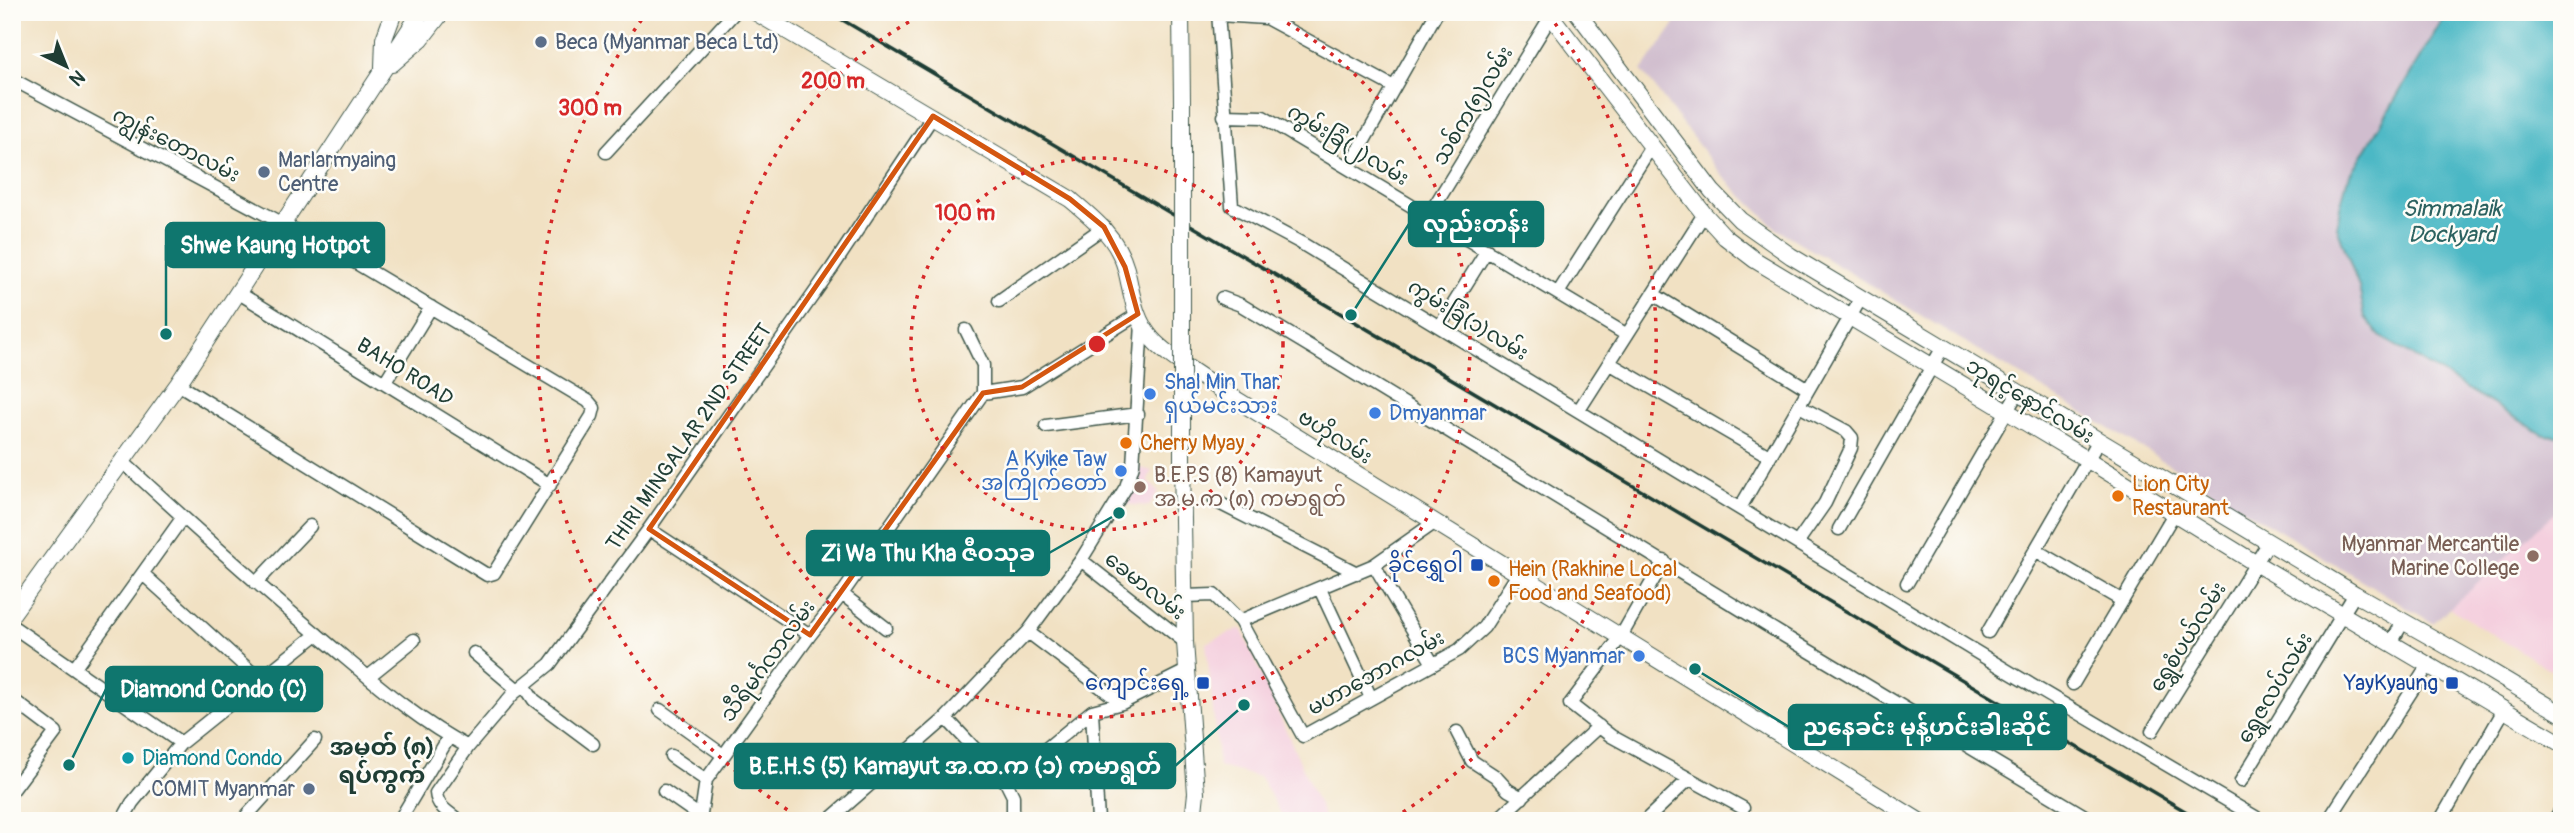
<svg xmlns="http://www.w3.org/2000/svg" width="2574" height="833" font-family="Pangolin,'Noto Sans Myanmar',sans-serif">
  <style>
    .built { fill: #f4cfde }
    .industrial { fill: #d0bdce }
    .water { fill: #4bb8c5; stroke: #357a7c; stroke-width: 2 }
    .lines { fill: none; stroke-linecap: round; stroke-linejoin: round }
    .minor-casing { stroke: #3e5649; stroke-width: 15 }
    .major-casing { stroke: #3e5649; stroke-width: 18 }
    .minor { stroke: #fff; stroke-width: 12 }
    .major { stroke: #fff; stroke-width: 16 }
    .rail { stroke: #1f3d34; stroke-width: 3.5 }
    .major-bridge-casing { stroke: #3e5649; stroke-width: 18; stroke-linecap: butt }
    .major-bridge { stroke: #fff; stroke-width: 16 }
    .marked { fill: none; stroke: #d45610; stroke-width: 5; stroke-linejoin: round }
    .ring { fill: none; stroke: #d62828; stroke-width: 3.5; stroke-dasharray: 3.5 7 }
    .service-dot { fill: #5c6f8a; stroke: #fdfcf7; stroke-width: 2.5 }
    .shop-dot { fill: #3f7fe0; stroke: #fdfcf7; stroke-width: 2.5 }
    .food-dot { fill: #e8710a; stroke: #fdfcf7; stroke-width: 2.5 }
    .education-dot { fill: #8d6e63; stroke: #fdfcf7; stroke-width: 2.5 }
    .transit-dot { fill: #1a4fb4; stroke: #fdfcf7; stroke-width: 2.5 }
    .culture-dot { fill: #0f9aa8; stroke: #fdfcf7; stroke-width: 2.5 }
    .labels { text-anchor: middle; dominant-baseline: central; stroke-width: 5; stroke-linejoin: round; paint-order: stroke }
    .service-label { font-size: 21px; fill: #4e5e75; stroke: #fdfcf7; text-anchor: start }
    .street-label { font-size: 21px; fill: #1f3d34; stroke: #fdfcf7 }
    .shop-label { font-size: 21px; fill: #366cbe; stroke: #fdfcf7; text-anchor: start }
    .food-label { font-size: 21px; fill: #c56008; stroke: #fdfcf7; text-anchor: start }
    .education-label { font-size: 21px; fill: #785e54; stroke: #fdfcf7; text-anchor: start }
    .transit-label { font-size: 21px; fill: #164399; stroke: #fdfcf7; text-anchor: end }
    .culture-label { font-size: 21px; fill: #0d838f; stroke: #fdfcf7; text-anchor: start }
    .water-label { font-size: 23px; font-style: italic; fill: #2c6260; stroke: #fdfcf7 }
    .quarter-label { font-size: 24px; font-weight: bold; fill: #1f3d34; stroke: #fdfcf7 }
    .centre { fill: #d62828; stroke: #fdfcf7; stroke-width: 3.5 }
    .ring-label { font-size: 21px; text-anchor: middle; font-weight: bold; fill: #d62828; stroke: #fdfcf7; stroke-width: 5; stroke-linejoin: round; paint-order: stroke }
    .leader { fill: none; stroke: #0f766e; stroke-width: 2.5 }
    .callout-dot { fill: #0f766e; stroke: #fdfcf7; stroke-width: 2.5 }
    .callout { fill: #0f766e; stroke: #0f766e; stroke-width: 2.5 }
    .callout-label { font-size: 23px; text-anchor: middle; font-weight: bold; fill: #fff }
  </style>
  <rect width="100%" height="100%" fill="#fdfcf7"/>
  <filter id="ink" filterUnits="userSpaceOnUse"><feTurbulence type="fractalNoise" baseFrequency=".0143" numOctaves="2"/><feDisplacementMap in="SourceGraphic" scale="14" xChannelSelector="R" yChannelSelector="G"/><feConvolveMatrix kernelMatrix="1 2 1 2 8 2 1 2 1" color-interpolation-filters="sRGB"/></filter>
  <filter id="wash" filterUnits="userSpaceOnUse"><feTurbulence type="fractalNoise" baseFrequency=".00686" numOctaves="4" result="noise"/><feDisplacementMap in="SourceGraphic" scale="28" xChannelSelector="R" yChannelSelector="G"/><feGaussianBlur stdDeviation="1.57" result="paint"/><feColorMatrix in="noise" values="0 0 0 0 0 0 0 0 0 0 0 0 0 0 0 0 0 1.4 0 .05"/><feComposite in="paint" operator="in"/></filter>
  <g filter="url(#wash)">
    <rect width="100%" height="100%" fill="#f1e1c3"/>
    <path class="built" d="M1134 466 1152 471 1148 481 1159 492 1149 506 1118 504Z
      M2562 505V677L2448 607Z
      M1241 628 1326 821H1285L1260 777 1219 767 1206 643Z"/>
    <path class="industrial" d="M1683 12H2562V506L2433 623 1777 229 1722 176 1642 71Z"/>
    <path class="water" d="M2447 12H2562V435L2559 436 2544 435 2380 336 2365 317 2359 287 2337 227 2340 207 2347 181Z"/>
  </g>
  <g filter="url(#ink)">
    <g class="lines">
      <defs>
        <path id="minor" d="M1218 12 1232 206 1301 243 2011 673 2262 821
          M1219 15 1266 18 1394 87
          M12 79 353 261 588 401 594 408 592 416 494 573 487 575 178 384
          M1224 116 1263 117 1627 335
          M606 152 735 12
          M1349 167 1437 12
          M1429 215 1551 16
          M239 293 550 485
          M1558 293 1651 147
          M1653 294 1808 389
          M1222 298 1241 305 1321 353 1786 637 2093 821
          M999 301 1104 227
          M1440 326 1487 250
          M966 330 983 365V393
          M1609 363 1769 456
          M385 382 431 307
          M983 393 1022 387 1138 314
          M1579 410 1704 214
          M1046 426 1138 414
          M123 462C191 525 260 587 331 646 374 682 418 721 468 747L513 694 550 664 649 529 832 268 933 116
          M1215 501 1357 573
          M1740 508 1861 298
          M649 529 810 635
          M1839 529 1943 347
          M1797 543 1825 503 1851 448 1852 438 1846 431 1799 406
          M2035 550 2121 600
          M1081 560 1185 642
          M1664 561 1620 638 1570 704 1611 736 1743 808
          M1374 565 1433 664
          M143 574 260 680
          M256 583 310 526
          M1907 583 2018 392
          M1320 589 1371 698
          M842 594 886 628
          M1185 596 1214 595 1240 621 1303 736 1459 650 1484 627 1518 574
          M1240 621 1374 565 1434 523
          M12 626 181 743
          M1028 632 1122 703
          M1988 632 2099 440
          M2391 643 2403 622
          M474 653 518 690
          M74 669 183 517
          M368 677 414 640
          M2073 684 2175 512
          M524 685 534 700 593 744
          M12 699 56 732 12 791
          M660 710 723 755
          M1092 711 1098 821
          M946 718 1006 782 1013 796V821
          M2152 731 2269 542
          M1457 732 1472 761 1495 776 1508 790 1522 798
          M671 756 706 780
          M2241 781 2355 594
          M1006 782 1092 711 1122 703 1188 670
          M664 791 700 816
          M122 821 132 803 181 743 317 634
          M242 821 315 740
          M399 821 449 737
          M460 821C449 813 437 807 436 793L468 747
          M700 821 706 780 810 635 842 594 983 393
          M828 821 946 718 1028 632 1081 560 1126 487 1133 465 1142 324
          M1496 821 1599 726
          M1645 821 1689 779
          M2328 821 2429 664
          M2440 821 2504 710
          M2554 821 2562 808"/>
        <path id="major" d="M755 12 1070 199C1094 219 1117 237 1126 269 1132 293 1134 319 1152 339 1167 356 1197 373 1216 387L1919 821
          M1181 12 1182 101
          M1548 12 1704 214 1725 237 1755 260 2088 460 2255 563 2562 744
          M1577 12 1712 191 1740 220 1791 256 2355 594 2475 662 2562 714
          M392 64 421 39 442 12
          M383 67 384 39 394 12
          M1182 459 1185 642 1196 793 1193 821
          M12 614 178 384 421 12"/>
      </defs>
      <use href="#minor" class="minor-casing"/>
      <use href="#major" class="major-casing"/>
      <use href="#minor" class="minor"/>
      <use href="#major" class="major"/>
      <path class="rail" d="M829 12 2202 821"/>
      <defs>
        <path id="major-bridge" d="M1182 459V101"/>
      </defs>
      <use href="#major-bridge" class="major-bridge-casing"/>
      <use href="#major-bridge" class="major-bridge"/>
    </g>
  </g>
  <path class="marked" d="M933 116 1070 199 1104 227 1125 267 1138 314 1022 387 983 393 810 635 649 529Z"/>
  <g class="ring">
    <circle cx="1097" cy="344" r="186"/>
    <path d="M1269 13A373 373 0 1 1 925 13"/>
    <path d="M805 821A559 559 0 0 1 645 15M1549 15A559 559 0 0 1 1389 821"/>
  </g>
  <g class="service-dot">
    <circle cx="541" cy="42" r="7"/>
    <circle cx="264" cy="172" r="7"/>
    <circle cx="309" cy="789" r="7"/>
  </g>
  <g class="shop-dot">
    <circle cx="1150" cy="394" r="7"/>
    <circle cx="1375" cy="413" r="7"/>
    <circle cx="1121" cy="471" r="7"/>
    <circle cx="1639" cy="656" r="7"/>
  </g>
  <g class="food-dot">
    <circle cx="1126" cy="443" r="7"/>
    <circle cx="2118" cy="496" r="7"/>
    <circle cx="1494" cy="581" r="7"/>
  </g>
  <g class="education-dot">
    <circle cx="1140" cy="487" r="7"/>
    <circle cx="2533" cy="556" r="7"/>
  </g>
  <g class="transit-dot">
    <rect x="1470" y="558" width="14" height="14" rx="3.5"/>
    <rect x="1196" y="676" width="14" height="14" rx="3.5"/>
    <rect x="2445" y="676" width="14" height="14" rx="3.5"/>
  </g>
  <circle class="culture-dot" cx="128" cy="758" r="7"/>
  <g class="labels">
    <g class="service-label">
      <text x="555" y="42">Beca (Myanmar Beca Ltd)</text>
      <text x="278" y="160">Marlarmyaing<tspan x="278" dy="24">Centre</tspan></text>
      <text x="295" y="789" text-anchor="end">COMIT Myanmar</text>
    </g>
    <g class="street-label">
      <text transform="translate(1473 106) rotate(-59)">သစ်က(၅)လမ်း</text>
      <text transform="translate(176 145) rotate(27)">ကျွန်းတောလမ်း</text>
      <text transform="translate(1348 145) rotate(31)">ကွမ်းခြံ(၂)လမ်း</text>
      <text transform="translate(1468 320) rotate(31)">ကွမ်းခြံ(၁)လမ်း</text>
      <text transform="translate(405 372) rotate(32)">BAHO ROAD</text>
      <text transform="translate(2030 401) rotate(31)">ဘုရင့်နောင်လမ်း</text>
      <text transform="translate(689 437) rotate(-55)">THIRI MINGALAR 2ND STREET</text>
      <text transform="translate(1335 437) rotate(32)">ဗဟိုလမ်း</text>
      <text transform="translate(1145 586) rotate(38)">ခေမာလမ်း</text>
      <text transform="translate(2188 637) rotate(-58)">ရွှေစံပယ်လမ်း</text>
      <text transform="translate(768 661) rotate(-54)">သီရိမင်္ဂလာလမ်း</text>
      <text transform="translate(1376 673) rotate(-29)">မဟာဘောဂလမ်း</text>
      <text transform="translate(2275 688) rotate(-59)">ရွှေဇလပ်လမ်း</text>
    </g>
    <g class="shop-label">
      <text x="1164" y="382">Shal Min Thar<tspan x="1164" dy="24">ရှယ်မင်းသား</tspan></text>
      <text x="1389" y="413">Dmyanmar</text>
      <text x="1107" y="459" text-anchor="end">A Kyike Taw<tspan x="1107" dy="24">အကြိုက်တော်</tspan></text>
      <text x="1625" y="656" text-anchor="end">BCS Myanmar</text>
    </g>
    <g class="food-label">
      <text x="1140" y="443">Cherry Myay</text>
      <text x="2132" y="484">Lion City<tspan x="2132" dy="24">Restaurant</tspan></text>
      <text x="1508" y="569">Hein (Rakhine Local<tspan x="1508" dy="24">Food and Seafood)</tspan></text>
    </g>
    <g class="education-label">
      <text x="1154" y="475">B.E.P.S (8) Kamayut<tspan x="1154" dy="24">အ.မ.က (၈) ကမာရွတ်</tspan></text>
      <text x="2519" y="544" text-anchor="end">Myanmar Mercantile<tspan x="2519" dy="24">Marine College</tspan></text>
    </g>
    <g class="transit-label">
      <text x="1463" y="565">ခိုင်ရွှေဝါ</text>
      <text x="1189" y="683">ကျောင်းရှေ့</text>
      <text x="2438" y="683">YayKyaung</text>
    </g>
    <g class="culture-label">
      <text x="142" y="758">Diamond Condo</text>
    </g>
    <g class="water-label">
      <text x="2452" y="208">Simmalaik<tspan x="2452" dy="26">Dockyard</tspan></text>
    </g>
    <g class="quarter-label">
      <text x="382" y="747">အမှတ် (၈)<tspan x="382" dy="28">ရပ်ကွက်</tspan></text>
    </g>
  </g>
  <circle cx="1097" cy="344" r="10" class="centre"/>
  <g class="ring-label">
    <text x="833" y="88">200 m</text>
    <text x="590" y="115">300 m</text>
    <text x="965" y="220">100 m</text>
  </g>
  <path class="leader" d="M1351 315L1409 224M166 334L166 245M1119 513L1049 553M69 765L106 689M1695 669L1789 727M1244 705L1175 766"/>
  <g class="callout-dot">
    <circle cx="1351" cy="315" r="7"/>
    <circle cx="166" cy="334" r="7"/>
    <circle cx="1119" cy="513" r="7"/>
    <circle cx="69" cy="765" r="7"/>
    <circle cx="1695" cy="669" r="7"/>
    <circle cx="1244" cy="705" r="7"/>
  </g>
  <g class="callout">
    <rect x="1409" y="202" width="134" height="44" rx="7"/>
    <rect x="166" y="223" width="218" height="44" rx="7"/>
    <rect x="807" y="531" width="242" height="44" rx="7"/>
    <rect x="106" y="667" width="216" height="44" rx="7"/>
    <rect x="1789" y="705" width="277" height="44" rx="7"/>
    <rect x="735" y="744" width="440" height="44" rx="7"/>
  </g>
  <g class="callout-label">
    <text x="1476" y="232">လှည်းတန်း</text>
    <text x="275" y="253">Shwe Kaung Hotpot</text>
    <text x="928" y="561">Zi Wa Thu Kha ဇီဝသုခ</text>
    <text x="214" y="697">Diamond Condo (C)</text>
    <text x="1927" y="735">ညနေခင်း မုန့်ဟင်းခါးဆိုင်</text>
    <text x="955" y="774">B.E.H.S (5) Kamayut အ.ထ.က (၁) ကမာရွတ်</text>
  </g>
  <rect width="2574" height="833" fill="none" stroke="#fdfcf7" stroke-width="42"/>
  <g transform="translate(66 66) rotate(137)" stroke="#fdfcf7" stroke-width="5" paint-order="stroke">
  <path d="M0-5L12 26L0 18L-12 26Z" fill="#1f3d34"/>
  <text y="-10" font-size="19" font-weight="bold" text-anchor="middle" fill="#1f3d34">N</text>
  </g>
</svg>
